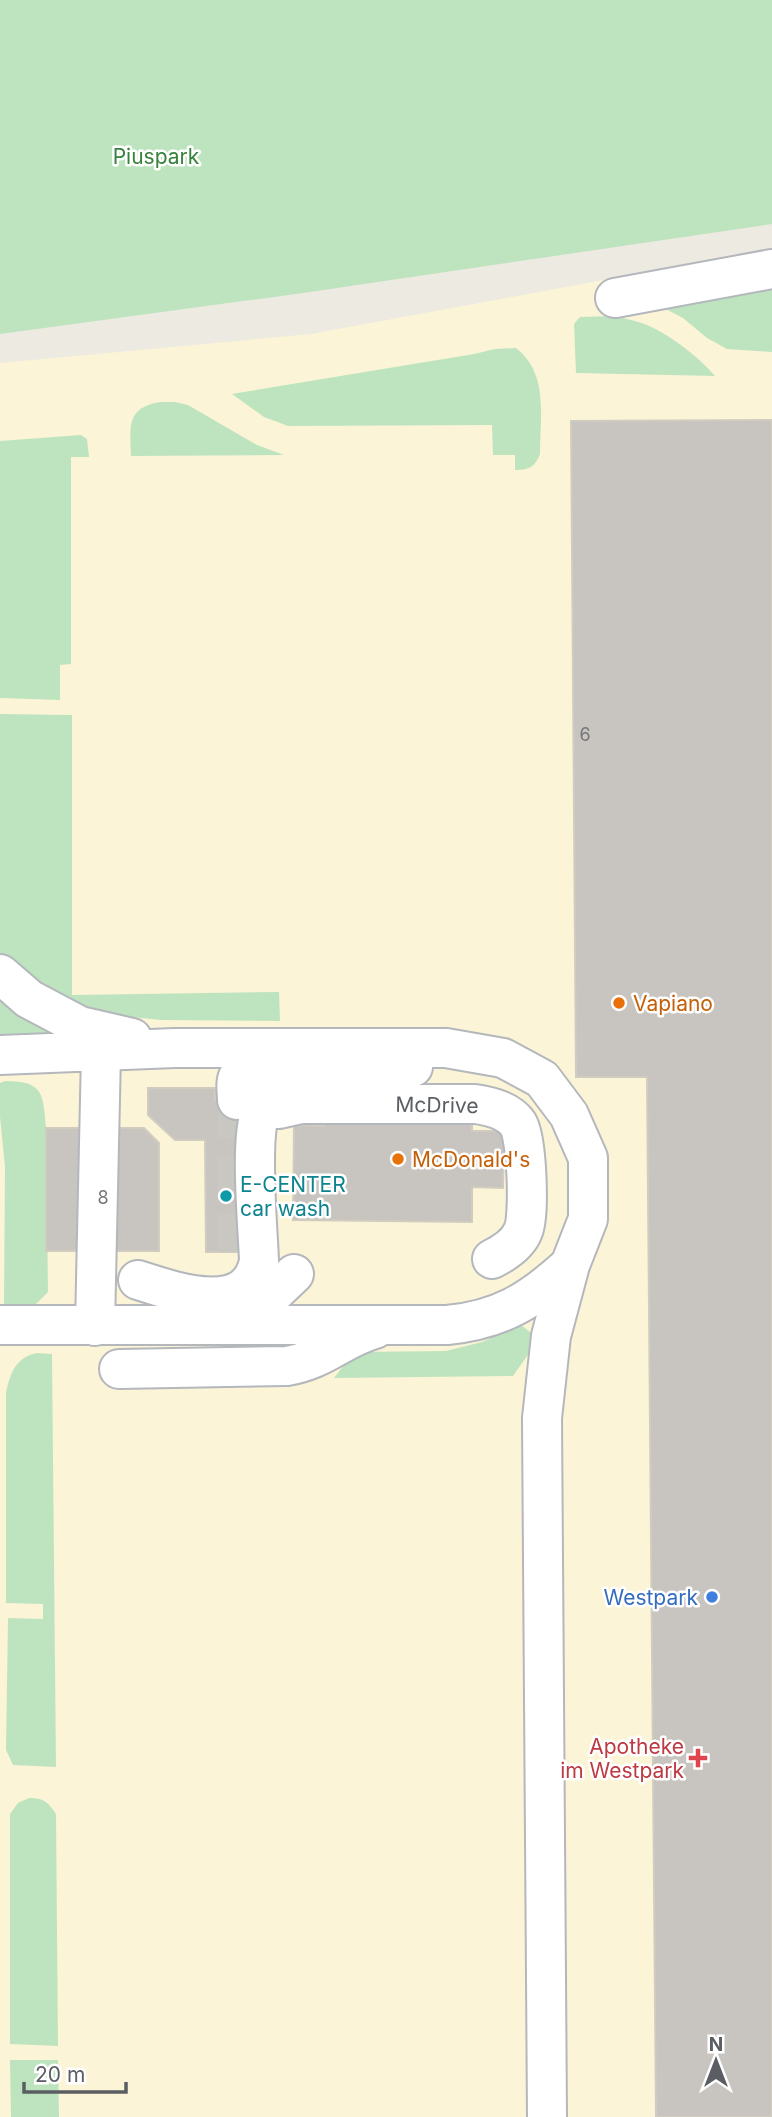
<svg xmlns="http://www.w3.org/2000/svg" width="772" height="2117" font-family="Inter,sans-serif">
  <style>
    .commercial { fill: #fcf4d7 }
    .green { fill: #bee4bf }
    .building { fill: #c8c4bf; stroke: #d1ccc0; stroke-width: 2 }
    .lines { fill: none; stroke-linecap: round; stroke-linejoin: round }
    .minor-tunnel { stroke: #c8c7c1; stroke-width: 38; stroke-dasharray: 38 19; stroke-linecap: butt }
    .minor-casing { stroke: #b4b7bc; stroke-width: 42 }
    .minor { stroke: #fff; stroke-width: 38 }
    .food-dot { fill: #e8710a; stroke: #fff; stroke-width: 2.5 }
    .culture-dot { fill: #0f9aa8; stroke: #fff; stroke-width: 2.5 }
    .shop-dot { fill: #3f7fe0; stroke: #fff; stroke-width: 2.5 }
    .health-dot { fill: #e0444e; stroke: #fff; stroke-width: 2.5 }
    .labels { text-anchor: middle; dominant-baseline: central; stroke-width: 5; stroke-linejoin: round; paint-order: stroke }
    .number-label { font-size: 18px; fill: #767779 }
    .park-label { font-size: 21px; fill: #37833c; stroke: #fff }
    .food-label { font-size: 21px; fill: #c56008; stroke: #fff; text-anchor: start }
    .street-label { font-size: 21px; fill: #5a5d62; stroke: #fff }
    .culture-label { font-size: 21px; fill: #0d838f; stroke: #fff; text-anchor: start }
    .shop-label { font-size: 21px; fill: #366cbe; stroke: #fff; text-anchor: end }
    .health-label { font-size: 21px; fill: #be3a42; stroke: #fff; text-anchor: end }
  </style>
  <rect width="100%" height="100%" fill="#eceae1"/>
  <path class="commercial" d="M772 249V2117H0V363L311 334Z"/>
  <path class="green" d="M0 0H772V224L303 293 0 334Z
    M772 281V352L727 349 707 338 683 318 654 303Z
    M614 316C623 318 633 320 642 323 668 333 697 355 715 376L576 373 574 324 580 317Z
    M516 348C549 374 540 416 540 454 535 467 529 470 515 470V455H493L492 425 288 426 264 417 232 394 474 354 495 349Z
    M161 402H175L188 405 257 445 284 455 131 456C130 427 126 407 161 402Z
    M81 435 87 439 89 457H71V664L60 665V700L0 698V441Z
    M0 714 72 715V995L279 992 280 1021 161 1020 83 1012 0 961Z
    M0 993 66 1034 0 1037Z
    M5 1081C44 1081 43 1094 46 1128L48 1292 35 1305H4L5 1167 0 1117V1083Z
    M521 1325 539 1339 513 1376 334 1378 354 1352 446 1351 482 1342Z
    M37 1353 52 1354 56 1767 13 1765 6 1750 8 1618 43 1619V1604L6 1603V1393C10 1373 16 1357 37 1353Z
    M29 1798C44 1798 48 1802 56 1814L58 2046 10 2044V1814L18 1803Z
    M10 2060H58L59 2117H11Z"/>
  <path class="building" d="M772 420V2117H656L647 1077H576L571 421Z
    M148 1088H215V1100H245L246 1252H206L205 1140H175L148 1115Z
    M324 1111 472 1112V1131H504L503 1188 472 1187V1222L293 1220 294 1125 324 1126Z
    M46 1128H144L159 1143V1251H46Z"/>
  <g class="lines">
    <path class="minor-tunnel" d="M237 1100V1252"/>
    <defs>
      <path id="minor" d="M615 298 772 269
        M0 974 29 999 80 1026 132 1038
        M0 1055 175 1048H446L503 1058 542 1079 569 1115 588 1158V1219L570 1265 551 1336 542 1418 547 2117
        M237 1100C237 1093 235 1083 238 1077 246 1061 277 1068 292 1068
        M279 1109 301 1104H475C490 1106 509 1111 518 1124 527 1138 530 1216 523 1231 518 1244 504 1253 492 1259
        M138 1280C175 1292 248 1318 259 1261 258 1229 249 1137 261 1111 270 1092 285 1079 306 1077 342 1074 378 1079 413 1067
        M237 1322 255 1311 294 1274
        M0 1325H447C500 1320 531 1301 570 1265
        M95 1326 101 1053
        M119 1369 287 1366C324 1360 342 1338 375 1329"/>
    </defs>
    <use href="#minor" class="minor-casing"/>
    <use href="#minor" class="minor"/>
  </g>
  <g class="food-dot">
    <circle cx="619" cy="1003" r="7"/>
    <circle cx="398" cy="1159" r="7"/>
  </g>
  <circle class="culture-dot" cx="226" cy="1196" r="7"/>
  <circle class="shop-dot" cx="712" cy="1597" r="7"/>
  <path class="health-dot" d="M694.5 1747.5h7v7h7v7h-7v7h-7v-7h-7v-7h7z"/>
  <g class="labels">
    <g class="number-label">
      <text x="585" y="734">6</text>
      <text x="103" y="1197">8</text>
    </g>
    <g class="park-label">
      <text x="156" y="156">Piuspark</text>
    </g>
    <g class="food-label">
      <text x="633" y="1003">Vapiano</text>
      <text x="412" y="1159">McDonald's</text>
    </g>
    <g class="street-label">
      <text transform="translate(437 1105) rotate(1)">McDrive</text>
    </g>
    <g class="culture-label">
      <text x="240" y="1184">E-CENTER<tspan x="240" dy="24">car wash</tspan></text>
    </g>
    <g class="shop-label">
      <text x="698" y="1597">Westpark</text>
    </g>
    <g class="health-label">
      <text x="684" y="1746">Apotheke<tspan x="684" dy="24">im Westpark</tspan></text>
    </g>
  </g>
  <g transform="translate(716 2061)" stroke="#ffffff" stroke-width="5" paint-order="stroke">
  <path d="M0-5L12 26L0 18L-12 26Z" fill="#5a5d62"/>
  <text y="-10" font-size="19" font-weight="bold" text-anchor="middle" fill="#5a5d62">N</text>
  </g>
  <path d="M24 2082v10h102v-10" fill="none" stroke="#5a5d62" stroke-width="3.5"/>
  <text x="35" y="2082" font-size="21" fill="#5a5d62" stroke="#ffffff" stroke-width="5" paint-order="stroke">20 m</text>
</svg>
